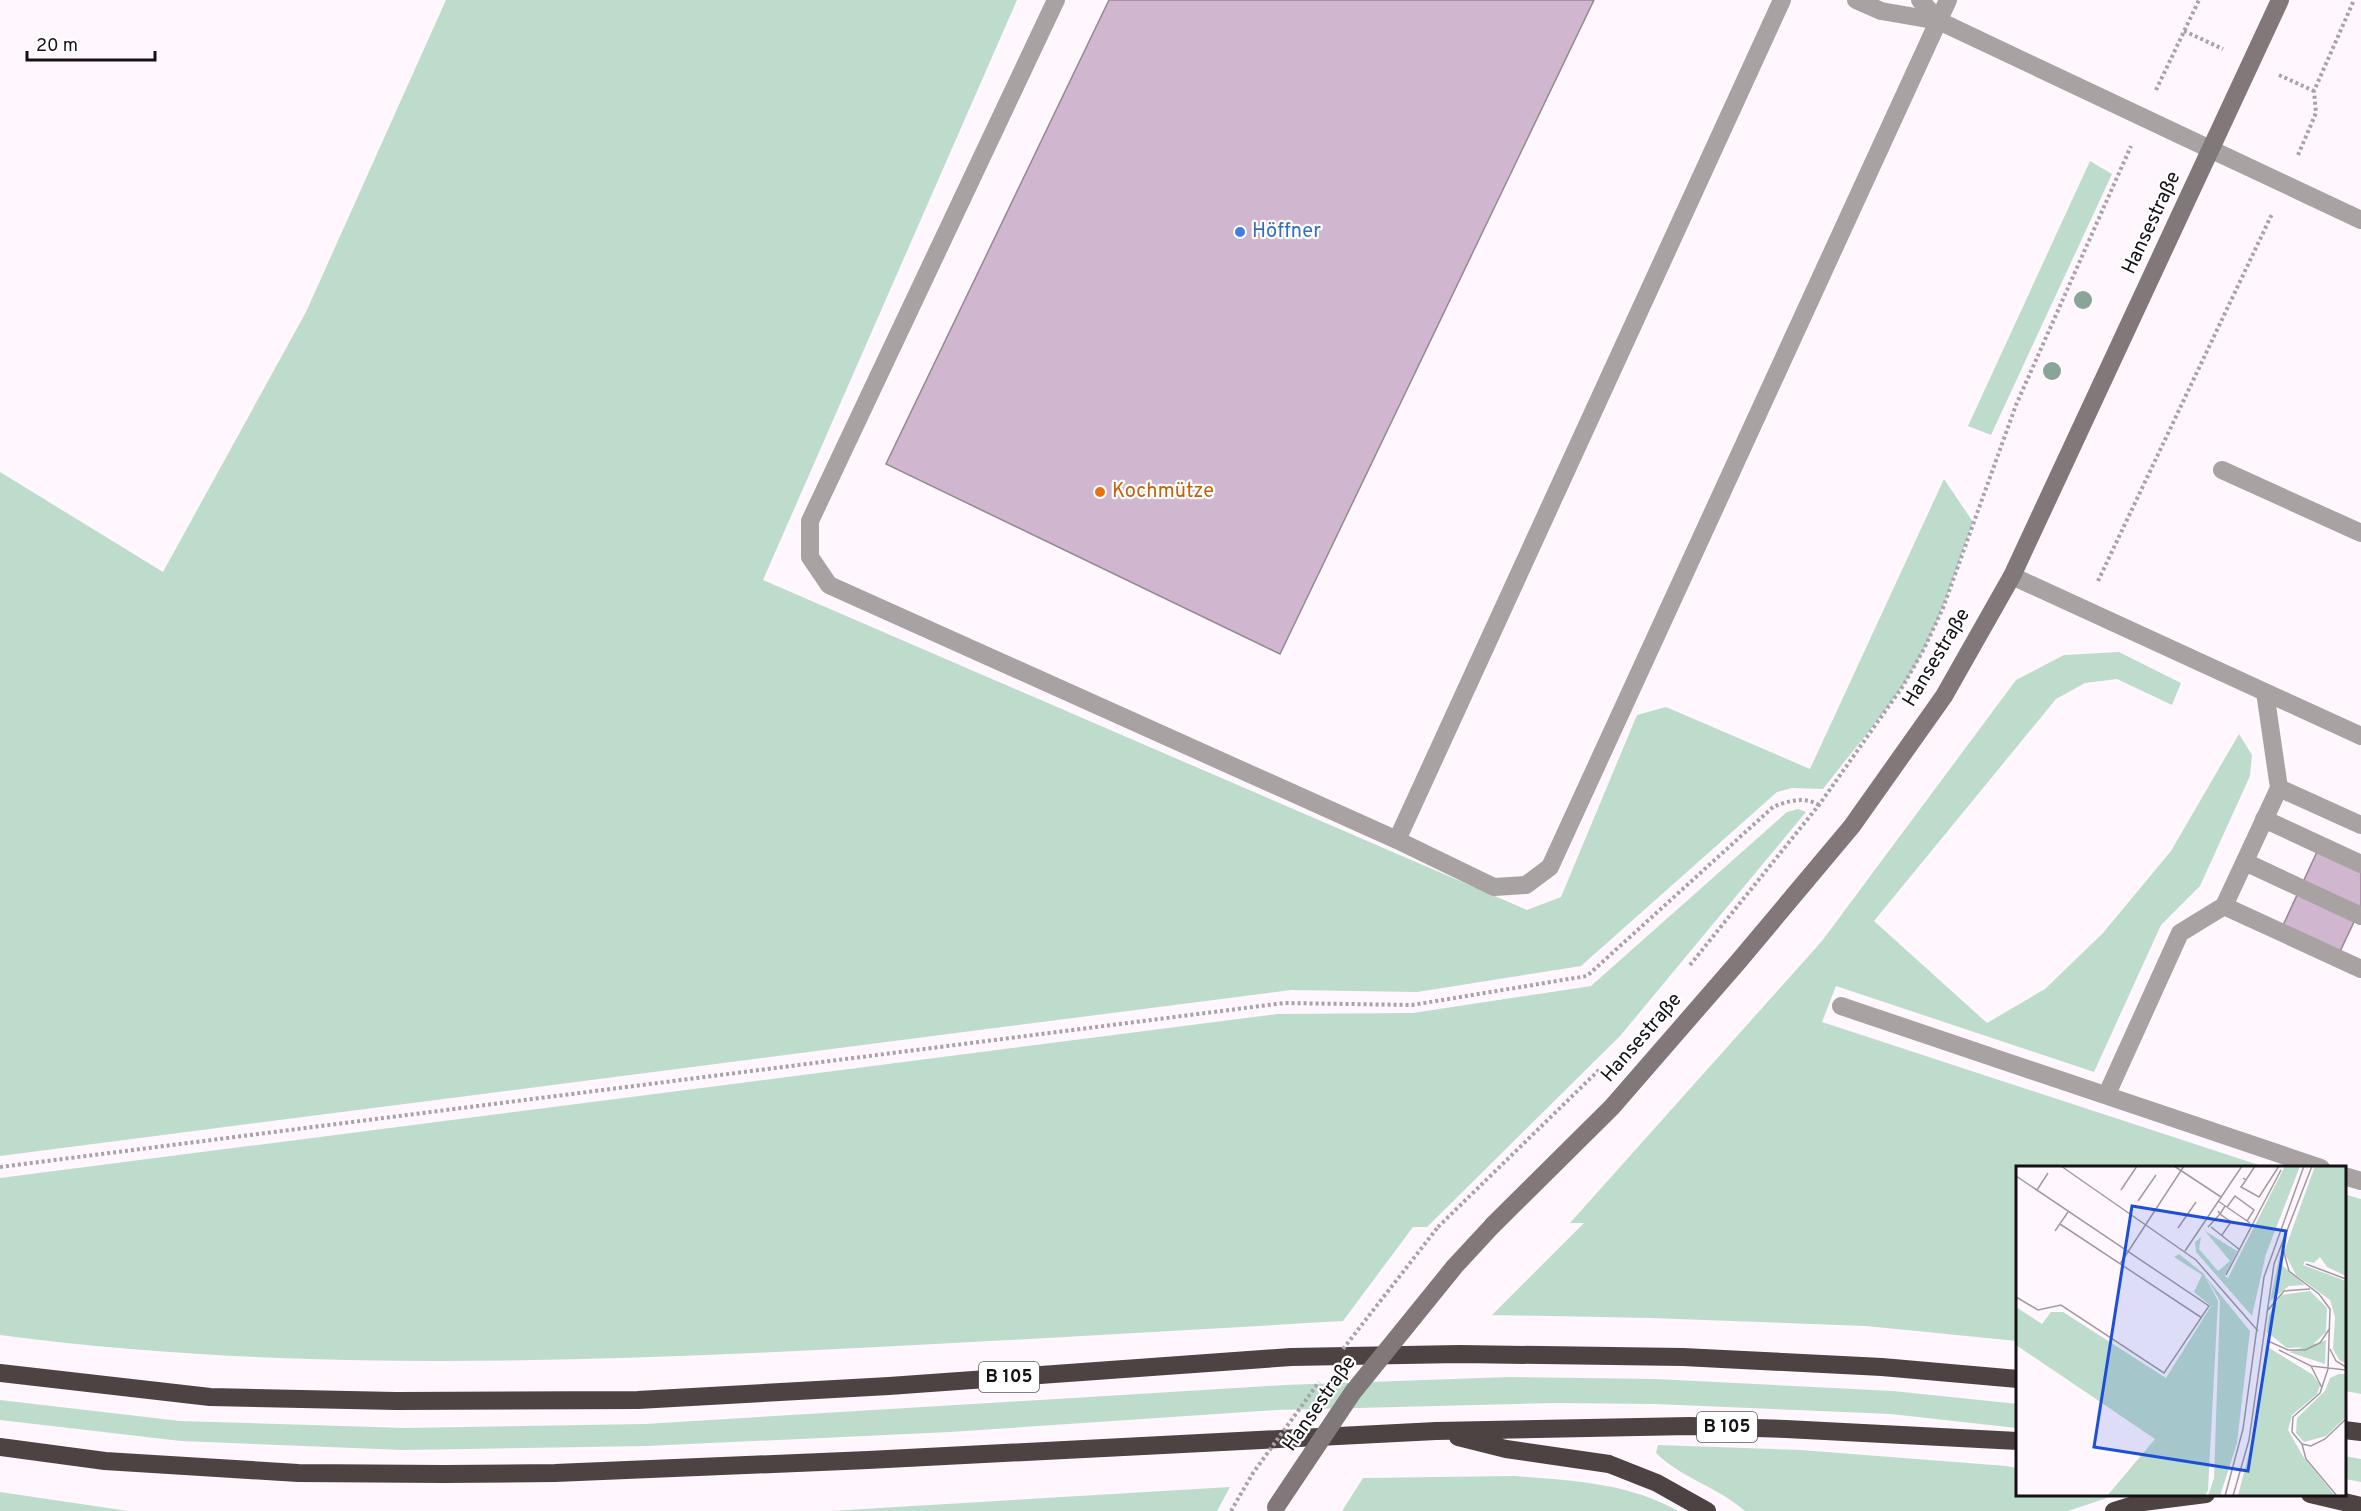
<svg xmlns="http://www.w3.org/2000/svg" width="2361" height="1511" font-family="Overpass,sans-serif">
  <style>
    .green { fill: #bedccb }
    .building { fill: #d0b6ce; stroke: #928a91; stroke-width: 1.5 }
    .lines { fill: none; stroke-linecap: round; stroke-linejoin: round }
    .path { stroke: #a9a2a8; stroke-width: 4; stroke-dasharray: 3 3; stroke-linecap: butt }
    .lane { stroke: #a8a2a2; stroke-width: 18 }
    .street { stroke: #a8a2a2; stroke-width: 18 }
    .secondary { stroke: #817979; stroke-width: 18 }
    .highway { stroke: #4e4343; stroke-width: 18 }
    .path-bridge { stroke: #a9a2a8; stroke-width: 4; stroke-dasharray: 3 3; stroke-linecap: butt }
    .secondary-bridge { stroke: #817979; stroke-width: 18 }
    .tree { fill: #89a499 }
    .shop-dot { fill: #3f7fe0; stroke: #fff; stroke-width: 2 }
    .food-dot { fill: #e8710a; stroke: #fff; stroke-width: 2 }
    .labels { text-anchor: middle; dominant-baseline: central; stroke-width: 4.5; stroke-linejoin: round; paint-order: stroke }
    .shield { fill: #fff; stroke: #5b595b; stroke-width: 1.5 }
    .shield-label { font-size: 18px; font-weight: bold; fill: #151215 }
    .street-label { font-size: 20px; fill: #151215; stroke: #fff }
    .shop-label { font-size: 20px; fill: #366cbe; stroke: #fff; text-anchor: start }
    .food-label { font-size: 20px; fill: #c56008; stroke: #fff; text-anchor: start }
    .inset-road { fill: none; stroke: #a19ba1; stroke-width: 1.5 }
    .view { fill: #1d4ed8; fill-opacity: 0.15; stroke: #1d4ed8; stroke-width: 3 }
    .inset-edge { fill: none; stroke: #151215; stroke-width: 3 }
  </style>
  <rect width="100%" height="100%" fill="#fff6fe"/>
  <path class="green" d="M446 0H1017L763 580 1527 910 1561 897 1637 715 1666 707 1810 769 1944 479 1973 522C1953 578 1936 637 1902 687 1878 722 1849 755 1823 789L1792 788 1777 792 1581 966 1417 992 1291 990 0 1156V472L163 572 306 312Z
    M2090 161 2112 174 1991 435 1968 426Z
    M2119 652 2181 683 2172 705 2117 679 2085 683 2056 699 1874 921 1987 1023 2045 989 2103 933 2171 851 2239 734 2252 755 2250 776 2200 886 2161 925 2094 1072 1836 986 1822 1022 2265 1167 2018 1168 2017 1341 1866 1326 1651 1318 1492 1315 1584 1223H1570L1822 941 2016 680 2064 655Z
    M1798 809 1806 812 1620 1036 1427 1227H1413L1343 1321C1154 1332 965 1343 776 1352 516 1364 259 1369 0 1335V1178L1277 1014 1413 1013 1591 986 1787 812Z
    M2344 1194 2361 1199V1394L2345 1391Z
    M1509 1377 1656 1379 1893 1391 2018 1404 2017 1428 1891 1414 1655 1404 1556 1403 1277 1410 950 1432 646 1446 404 1450 181 1441 0 1420V1400L180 1421 406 1428 645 1424 1285 1385Z
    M1658 1445 1801 1450 2006 1466 2017 1468 2018 1494 2116 1495 2068 1511H1745C1718 1487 1681 1478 1656 1453Z
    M2344 1456 2361 1459V1482L2345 1479Z
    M1514 1476C1568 1480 1630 1483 1678 1511H1342L1363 1478Z
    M1230 1487 1217 1511H830Z
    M0 1492 128 1511H133H0Z"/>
  <path class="building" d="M1109 0H1594L1280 654 886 464Z
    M2322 841 2361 859V907L2336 960 2279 934Z"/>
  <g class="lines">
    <path class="path" d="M2184 31 2223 49
      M2279 75 2314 91
      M2156 90 2199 0
      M2298 155 2316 113 2314 91 2354 0
      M2098 581 2272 214
      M1690 965 1819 805 1903 686 1924 649 1943 608 2016 405 2131 146
      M0 1167 1284 1003 1412 1005 1587 976 1773 807C1787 801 1805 796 1819 805
      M1438 1227 1601 1068"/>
    <path class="lane" d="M1056 0 810 521V557L829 585 1397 840 1494 887 1526 885 1550 867 1948 0
      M1856 0 1881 11 1939 21 2210 149
      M1920 0 1939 21
      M2222 470 2361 533
      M2012 576 2361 736
      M2265 692 2279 788 2361 825
      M2264 819 2361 864
      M1397 840 1782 0
      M2245 862 2361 916
      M2224 906 2361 969
      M1841 1006 2321 1168
      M2107 1094 2180 933 2224 906 2279 788
      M2344 1176 2361 1181"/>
    <path class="street" d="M2210 149 2361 220"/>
    <path class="secondary" d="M1493 1225 1612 1107 1738 962 1852 826 1944 696 2012 576 2280 0"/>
    <path class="highway" d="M0 1373 210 1397 396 1401 638 1400 889 1386 1291 1357 1460 1354 1683 1357 1882 1367 2018 1379
      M2344 1430 2361 1432
      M1458 1437 1506 1449 1609 1464 1657 1483 1707 1511
      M0 1447 105 1461 298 1473 444 1474 555 1473 868 1460 1436 1431 1690 1426 1786 1429 2018 1441
      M2310 1494 2361 1506
      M2114 1511 2143 1502 2206 1494"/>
    <path class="path-bridge" d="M1343 1349 1438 1227
      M1231 1511 1253 1473 1319 1382"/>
    <path class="secondary-bridge" d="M1276 1507 1353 1392 1455 1266 1493 1225"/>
  </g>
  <g class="tree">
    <circle cx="2083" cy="300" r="9"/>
    <circle cx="2052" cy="371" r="9"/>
  </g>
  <circle class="shop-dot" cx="1240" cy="232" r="6"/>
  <circle class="food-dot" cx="1100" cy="492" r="6"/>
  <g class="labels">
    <g class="shield">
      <rect x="979" y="1362" width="60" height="30" rx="4.5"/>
      <rect x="1697" y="1412" width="60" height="30" rx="4.5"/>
    </g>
    <g class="shield-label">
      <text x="1009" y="1377">B 105</text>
      <text x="1727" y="1427">B 105</text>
    </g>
    <g class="street-label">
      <text transform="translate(2152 223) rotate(-65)">Hansestraße</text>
      <text transform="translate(1937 658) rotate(-59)">Hansestraße</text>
      <text transform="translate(1642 1038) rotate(-49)">Hansestraße</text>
      <text transform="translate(1320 1404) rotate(-55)">Hansestraße</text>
    </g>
    <g class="shop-label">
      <text x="1252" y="232">Höffner</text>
    </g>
    <g class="food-label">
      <text x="1112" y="492">Kochmütze</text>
    </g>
  </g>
  <g transform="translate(2016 1166)">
    <rect width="330" height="330" fill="#fff6fe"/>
    <path d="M269 0H284L250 88 236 150 180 86 179 76 185 71 183 83 202 105 214 95 189 65 221 85 209 110 212 112ZM299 0H330V110L311 101 304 91 298 97 289 95 287 99 330 115V197L324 195 317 183 319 151 314 134 280 109 268 86ZM163 88 188 108 202 135 192 324 189 330H91L139 273 0 179V141L26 158 35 146H47L150 212 195 140 178 126 186 109 158 91ZM264 88 267 100 289 119 273 120 254 135ZM190 111 234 165 221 277 204 330H192L198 312 204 135ZM294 125 311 142 310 166 294 181 271 182 251 166 253 150 265 129ZM310 174 309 198 273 186ZM250 180 297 209 304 219 301 228 276 249 272 264 288 292 319 330H222L242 251ZM323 208H330V251L310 270 288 276 280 267 281 252 309 225 314 212Z" fill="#bedccb"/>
    <path class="inset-road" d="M45 0 180 94 242 165M158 0 205 31M0 10 193 140 148 207 45 139 22 144 0 131M227 12 230 14 239 0M230 14 225 21 243 31 263 0M21 24 32 7M105 24 121 0M122 35 140 9M202 35 234 57M211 41 219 30 238 44 231 55M44 58 186 152M192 61 204 48 202 45M195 61 224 84M162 62 180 36M39 65 52 46M206 69 215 56 204 48 209 40M266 79 273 105 303 128 314 143 312 203M169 85 226 0M104 98 168 0M290 98 330 113M210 109 265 4M252 144 268 125 294 123M252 175 272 184H289L304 177 314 162M314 183 320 195 330 201M263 184 295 200 330 204M295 200 306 222M312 203 304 227 277 251 276 266 286 278 295 280 309 273 330 253M286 278 290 293 321 330M209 330 227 263 248 111 288 0M217 330 233 274 258 98 296 0"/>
    <path class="view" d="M116 40 270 65 232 305 78 281Z"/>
    <rect width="330" height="330" class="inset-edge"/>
  </g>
  <path d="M27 51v9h128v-9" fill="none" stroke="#151215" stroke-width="3"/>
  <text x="36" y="51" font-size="18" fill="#151215" stroke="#ffffff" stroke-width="4.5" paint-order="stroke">20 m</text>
</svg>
